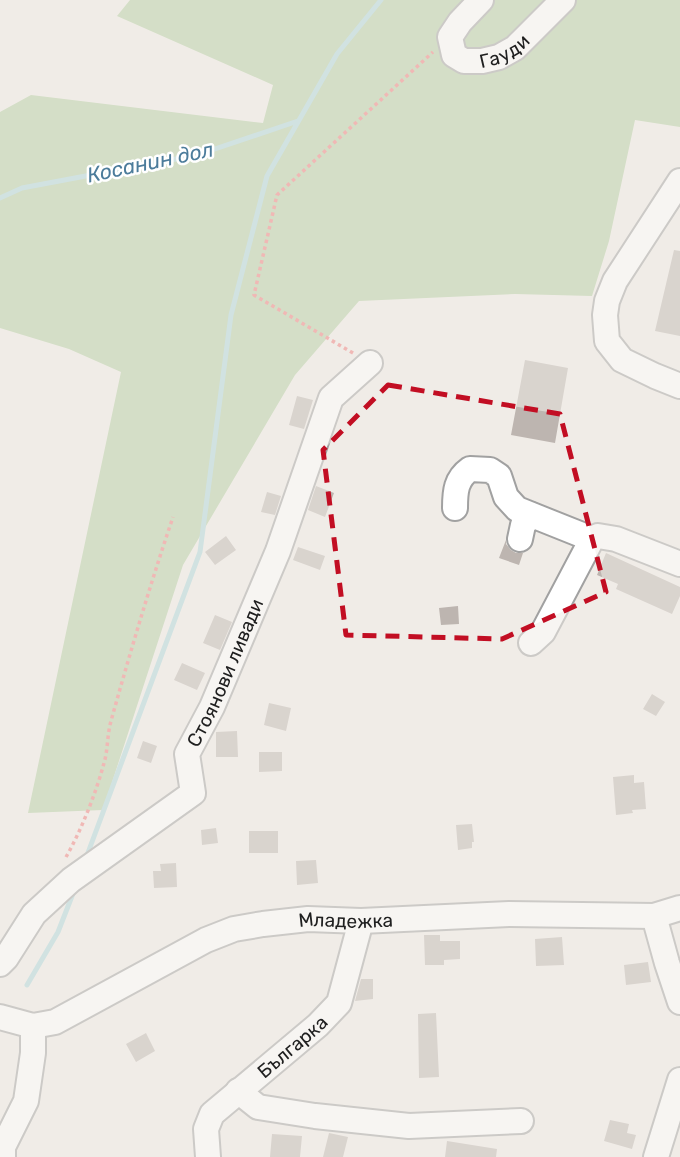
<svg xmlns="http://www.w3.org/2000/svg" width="680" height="1157" font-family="Rubik,sans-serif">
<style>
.forest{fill:#b1cc9f}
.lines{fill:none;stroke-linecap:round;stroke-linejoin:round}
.stream{stroke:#abd5da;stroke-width:5}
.building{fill:#bdb5b0}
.minor-casing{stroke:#a1a1a1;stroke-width:28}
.path{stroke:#f07879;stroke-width:3.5;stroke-dasharray:3.5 3.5;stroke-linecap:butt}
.minor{stroke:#fff;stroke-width:24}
.marked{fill:none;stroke:#c20e23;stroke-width:5;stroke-dasharray:14 9;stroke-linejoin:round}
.labels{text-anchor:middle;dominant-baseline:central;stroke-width:5;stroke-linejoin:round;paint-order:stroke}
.street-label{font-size:19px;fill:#202020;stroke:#fff}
.water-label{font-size:21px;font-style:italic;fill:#4c7c9b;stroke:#fff}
</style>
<rect width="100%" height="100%" fill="#f0ece7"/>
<path class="forest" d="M130,0H680V127L635,120L609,241L592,296L515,294L359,301L295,375L183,565L103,810L28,813L121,372L69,349L0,328V112L31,95L263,123L273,85L117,16Z"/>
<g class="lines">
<path class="stream" d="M0,198L22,188L197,155L298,121
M86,858L200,552L231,315L267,176L337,54L381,0
M27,985L58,932L74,891"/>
</g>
<path class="building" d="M674,250L680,251V336L655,331Z
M525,360L568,368L555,443L511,435Z
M297,396L313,400L304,429L289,425Z
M316,486L334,493L325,517L308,510Z
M267,492L281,496L275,515L261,512Z
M226,536L236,550L215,565L205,552Z
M506,540V544L511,550L516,553H523L519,565L499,558Z
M298,547L325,556L320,570L293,560Z
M606,553L680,587V596L672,614L616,589L618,584L597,575Z
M458,606L459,624L441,625L439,608Z
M215,615L232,622L220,650L203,643Z
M182,663L205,673L197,690L174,680Z
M652,694L665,702L656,716L643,709Z
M269,703L291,708L286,731L264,725Z
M237,731L238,757H216V732Z
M143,741L157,746L151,763L137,758Z
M259,752H282V771L259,772Z
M634,775V783L644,782L646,809L632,810L633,813L616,815L613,777Z
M472,824L474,842H472V848L458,850L456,825Z
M216,828L218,843L202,845L201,830Z
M249,831H278V853H249Z
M316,860L318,883L297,885L296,861Z
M176,863L177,887L154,888L153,871H161L160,864Z
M424,935H440V941H460V959L444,960V965H425Z
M562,937L564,965L536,966L535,939Z
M648,962L651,982L626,985L624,965Z
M361,979H373V999L355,1001Z
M436,1013L439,1077L419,1078L418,1014Z
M146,1033L155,1051L136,1062L126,1044Z
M610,1120L629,1124L627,1133L636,1135L632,1149L604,1141Z
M329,1133L348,1137L343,1157H323Z
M272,1134L302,1136L300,1157H270Z
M447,1141L497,1149L496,1157H445Z"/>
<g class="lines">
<g class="minor-casing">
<g id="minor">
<path id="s1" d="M481,0L460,22L450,37L454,55L464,61H482L499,57L515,48L563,0"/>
<path d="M680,181L615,281L607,301L605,315L607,341L622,360L655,376L680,386"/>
<path d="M455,508C455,491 456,479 470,469L490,470L499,476L506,497L517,509L592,539"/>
<path d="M520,539L523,525L531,515"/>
<path d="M531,643L543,632L592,539L598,536L616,539L680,564"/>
<path d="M654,916L667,963L680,1002"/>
<path id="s2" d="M0,964L6,958L34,914L71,880L193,793L187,754L212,707L278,551L331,398L370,363"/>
<path id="s3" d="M0,1017L33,1026L55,1022L206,940L234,929L263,924L308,919L361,921L509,914L654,916L680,908"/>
<path d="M238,1091L258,1107L315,1116L409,1126L521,1121"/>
<path d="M3,1157V1147L26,1101L33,1053V1026"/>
<path id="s4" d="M208,1157L206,1129L212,1114L318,1025L339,1003L361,921"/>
<path d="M656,1157L680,1080"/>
</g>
</g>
<path class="path" d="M353,353L254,295L277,195L433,52
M66,857C81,831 96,793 104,763C108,750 107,735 111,721C130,653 150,585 173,517"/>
<use href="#minor" class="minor"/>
</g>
<path d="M0 0H680V1157H0ZM388,385L560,414L606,592L502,639L346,635L323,450Z" fill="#f0ece7" fill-opacity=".55" fill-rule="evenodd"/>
<path class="marked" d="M388,385L560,414L606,592L502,639L346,635L323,450Z"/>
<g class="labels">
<g class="street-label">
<text stroke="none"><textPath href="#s1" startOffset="121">Гауди</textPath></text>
<text stroke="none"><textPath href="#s2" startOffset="390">Стоянови ливади</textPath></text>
<text stroke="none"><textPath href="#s3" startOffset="371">Младежка</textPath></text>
<text stroke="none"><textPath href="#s4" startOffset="149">Българка</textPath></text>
</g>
<g class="water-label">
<text transform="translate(150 162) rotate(-12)">Косанин дол</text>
</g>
</g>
</svg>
